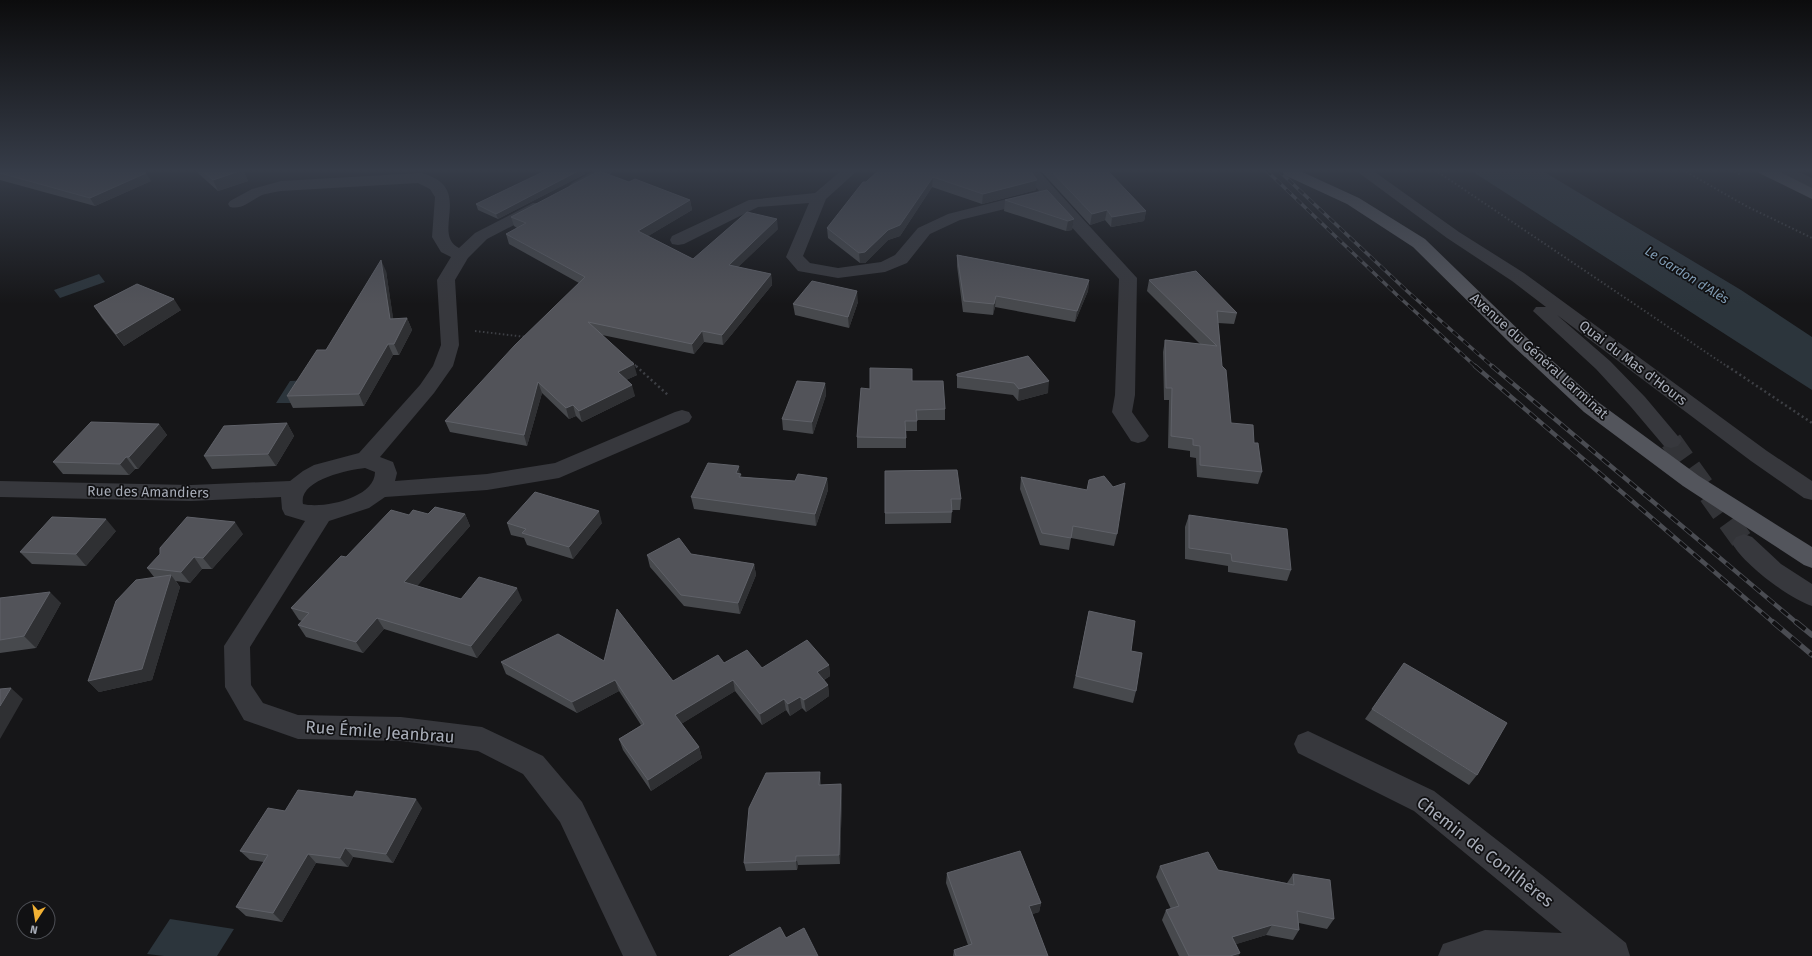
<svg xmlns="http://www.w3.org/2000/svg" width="1812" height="956" font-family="'Fira Sans',sans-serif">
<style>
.water{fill:#2c353c}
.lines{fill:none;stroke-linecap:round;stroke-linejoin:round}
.minor-tunnel{stroke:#333438;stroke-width:22;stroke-dasharray:22 11;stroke-linecap:butt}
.path-far1{stroke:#3d3f44;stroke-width:2;stroke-dasharray:1.5 2.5;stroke-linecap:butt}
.path{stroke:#3d3f44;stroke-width:2.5;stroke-dasharray:2 3;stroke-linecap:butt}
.minor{fill:#37383d;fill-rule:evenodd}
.major{fill:#53555c;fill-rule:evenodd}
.rail-far2-casing{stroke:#4a4c52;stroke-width:3.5}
.rail-far1-casing{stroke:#4a4c52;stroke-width:4.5}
.rail-casing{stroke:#4a4c52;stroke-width:5.5}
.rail-far2{stroke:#111113;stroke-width:2.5;stroke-dasharray:7;stroke-linecap:butt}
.rail-far1{stroke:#111113;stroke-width:3;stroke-dasharray:9;stroke-linecap:butt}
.rail{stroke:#111113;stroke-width:4;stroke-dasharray:12;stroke-linecap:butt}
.wall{fill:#47494d}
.shaded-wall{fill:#2f3033}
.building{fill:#525359;stroke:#5f6168}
.labels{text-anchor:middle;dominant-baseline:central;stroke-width:3.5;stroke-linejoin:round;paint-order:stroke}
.far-water-label{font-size:13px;font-style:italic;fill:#7f9bb3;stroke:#111113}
.street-label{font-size:14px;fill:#a8adb8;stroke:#111113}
.near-street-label{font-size:17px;fill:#a8adb8;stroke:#111113}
</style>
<rect width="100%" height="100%" fill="#161618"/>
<path class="water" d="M1470,170H1541L1741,290L1812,337V390Z
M99,274L105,282L60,298L54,290Z
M309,380L295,403H276L290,381Z
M170,919L234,929L217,956H164L147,954Z"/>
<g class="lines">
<path class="minor-tunnel" d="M1671,441L1744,543"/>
<path class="path-far1" d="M1435,170L1728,367
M1683,170L1746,206L1812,238
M1731,170L1741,175
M475,331L526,337
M632,362L637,367"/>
<path class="path" d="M636,366L668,395
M1727,366L1812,423"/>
<path class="minor" d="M595,170H614L612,173L582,189H572L569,186L572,183Z
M842,170H858L826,199L803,256L810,263L838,268L881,262L895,255L918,228L948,214L1039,191L1023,170H1038L1137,278L1135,395L1132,412L1149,436L1145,441L1138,443L1131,441L1112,412L1115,395L1119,279L1046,199L960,220L930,234L907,263L885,272L838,278L798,271L786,257L809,203L758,207L684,244L678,245L672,244L670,240L672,236L749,200L815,193Z
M1355,170H1372L1459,232L1524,273L1767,451L1812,481V500L1804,498L1751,461L1557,315L1610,361L1645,397L1682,441L1678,446L1671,448L1664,446L1631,407L1596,369L1533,311L1536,307H1546L1512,281L1447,238Z
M1776,170H1795L1812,178V189L1778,173Z
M421,173C476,187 430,233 459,248L475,233L533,203H545L547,206L545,209L487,239L468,258L455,280L459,345L453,366L434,393L380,457L393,462L397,473L395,481L487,474L555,463L675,412L682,410L689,412L692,417L689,422L559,478L487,490L385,497L369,508L329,521L250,647L251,685L263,703L298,715L401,717L482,727L543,756L582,802L657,956H623L560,822L523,774L478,751L401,741L298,739L244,720L225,687L224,646L305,521L285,515L282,509L281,497L191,501L0,497V481L191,485L290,481L303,471L314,465L359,453L420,385L433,366L441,345L437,280L451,257L441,252L432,237L435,197L430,189L418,183L281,191C275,192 268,193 262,195C251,200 243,210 230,207L228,204L230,201L252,189L281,181ZM365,468L375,472C375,498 323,509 303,504C298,480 348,470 365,468Z
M1744,534L1752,537L1781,564L1812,584V606C1789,598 1744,565 1732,543L1736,537Z
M1308,731L1434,791L1542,875L1626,943L1630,956H1438L1443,944L1485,930L1562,933L1414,811L1298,753L1294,744L1298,735Z"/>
<path class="major" d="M1278,170H1298L1359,198L1425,239L1525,336L1598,402L1699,476L1812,547V568L1804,565L1683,486L1584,412L1511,344L1413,247L1347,204L1280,173Z
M1757,170H1776L1812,188V199L1759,173Z"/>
<g class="rail-far2-casing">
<path id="rail-far2" d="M1266,170L1398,296L1476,367
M1278,170L1407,291L1493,367"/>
</g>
<g class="rail-far1-casing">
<path id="rail-far1" d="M1475,366L1774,623
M1492,366L1797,623"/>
</g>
<g class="rail-casing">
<path id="rail" d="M1773,622L1812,655
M1796,622L1812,635"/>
</g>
<use href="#rail-far2" class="rail-far2"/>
<use href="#rail-far1" class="rail-far1"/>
<use href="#rail" class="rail"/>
</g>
<path class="wall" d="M0,170L151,181L95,206L0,180Z
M197,170H243L248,181L218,191L199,174Z
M547,170H584L585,174L498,219L478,210L476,204Z
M879,170L1037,180L1036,190L982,204L932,187L900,236L888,240L865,263H860L828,238L827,228L866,182Z
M1040,170H1107L1146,211L1144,221L1111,227L1105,220L1090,225Z
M629,182L690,200L692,210L648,236L693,259L778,229L738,267L771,274L772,285L723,345L704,342L694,354L602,335L637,375L626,380L635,396L582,422L576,416L569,419L542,393L527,446L450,432L445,421L579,283L509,244L506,234L517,228L514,226L511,217Z
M1005,200L1074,219L1072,230L1066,231L1004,211Z
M957,255L1089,280L1088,291L1075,322L995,307L993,315L963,312L957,266Z
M386,271L393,319L407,318L412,330L399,355H393L364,406L293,408L287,396L326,350Z
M1149,280L1237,313L1234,324L1218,323L1222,366L1231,423L1254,443L1262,472L1258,484L1197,477L1196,458L1190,457V451L1168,448L1169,400H1164L1163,352L1165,340L1200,344L1147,291Z
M858,302L849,328L795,315L793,304Z
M94,306L181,310L124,346L102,318Z
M1028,356L1048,393L1018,401L1013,395L957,388V374Z
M912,381L945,409V420H917V431H906V448H857V437L870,389Z
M825,383L826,395L813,434L783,430L782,419Z
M287,423L294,436L276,466L212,469L204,456Z
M159,424L167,435L138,469H135L129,475L63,474L53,462Z
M885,471L961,499L960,510H952L951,523L885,524Z
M740,474L741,477L795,481L827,478L828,490L816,526L694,509L691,497Z
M1021,477L1117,534L1114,546L1071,538L1069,550L1040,545L1020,489Z
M428,514H465L470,526L417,586L461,599L522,600L477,658L384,629L363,653L306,637L298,625L302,621L299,620L291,608L346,557L409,515Z
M1189,515L1291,570L1287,581L1228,572V566L1185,559V527Z
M507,523H602L573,559L527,545L524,538L511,535Z
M116,531L86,566L32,564L20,552Z
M243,534L212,569H202L190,583L176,581L180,587L152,680L99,692L88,681L154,577L147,568Z
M691,554L754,564L756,575L740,614L684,606L650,567L647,555Z
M0,598L61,603L36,648L0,653Z
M1089,611L1131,651L1136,691L1133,703L1073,688Z
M604,661L673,681L724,663L762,668L829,665L830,676L824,680L828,685L829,696L806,712L802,708L790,716L786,710L762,725L735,691L681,724L699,747L702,758L651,791L623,750L619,739L641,725L619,691L577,713L506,674L501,662Z
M1372,709L1477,775L1469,785L1365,719Z
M821,782V785L841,784L842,794L840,864L798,865L797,870L746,871L744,863Z
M422,808L393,863L353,857L348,867L316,863L282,922L246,916L236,907L264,862L250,860L240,851L285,811Z
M1160,866L1218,870L1287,883L1293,874L1334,919L1327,929L1299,923V930L1293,940L1266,935L1236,944L1240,953L1238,956H1179L1162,920L1166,910L1171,909L1156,877Z
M947,873L1041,903L1039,912L1032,914L1048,956H953L954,950L968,945L946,883Z"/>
<path class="shaded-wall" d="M243,170L248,181L218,191L213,180Z
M580,170H584L585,174L498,219L496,214Z
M146,173L151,181L95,206L90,198Z
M933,177L932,187L900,236L888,240L865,263H860L859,253Z
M1037,180L1036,190L982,204L983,194Z
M690,200L692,210L640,241L638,231Z
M1107,210L1105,220L1090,225L1092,214Z
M1146,211L1144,221L1111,227L1112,217Z
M777,219L778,229L730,275L729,265Z
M1074,219L1072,230L1066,231L1068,221Z
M381,260L386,271L395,330L390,319Z
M771,274L772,285L723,345L722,335Z
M1089,280L1088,291L1075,322L1077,311Z
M857,291L858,302L849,328L848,317Z
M996,296L995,307L993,315L994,304Z
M174,299L181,310L124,346L116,334Z
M407,318L412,330L399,355L394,344Z
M702,331L704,342L694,354L692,344Z
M388,344L393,355L364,406L359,394Z
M634,364L637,375L620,383L618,372Z
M1049,381L1048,393L1018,401L1019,389Z
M538,382L542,393L527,446L524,435Z
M825,383L826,395L813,434L812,422Z
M632,385L635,396L582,422L579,411Z
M573,405L576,416L569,419L566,408Z
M287,423L294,436L276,466L268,454Z
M159,424L167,435L138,469L129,457Z
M126,457L135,469L129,475L120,464Z
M739,466L740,475L741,474L743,485L736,473Z
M827,478L828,490L816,526L815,514Z
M599,511L602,523L573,559L569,547Z
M465,514L470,526L410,594L404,582Z
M106,519L116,531L86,566L76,554Z
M235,522L243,534L212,569L203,558Z
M194,557L202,569L190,583L181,572Z
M754,564L756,575L740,614L738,603Z
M171,575L180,587L152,680L99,692L88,681Z
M517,588L522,600L477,658L471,646Z
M50,592L61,603L36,648L24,636Z
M377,618L384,629L363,653L356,642Z
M829,665L830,676L818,683L817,672Z
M615,680L619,691L577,713L572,702Z
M733,680L735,691L678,726L675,715Z
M828,685L829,696L806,712L804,700Z
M11,688L23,699L0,739V706Z
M800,697L802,708L790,716L788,704Z
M784,699L786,710L762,725L760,714Z
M699,747L702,758L651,791L648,780Z
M820,772L821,782L820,794L819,785Z
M841,784L842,794L840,864L839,855Z
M416,799L422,808L393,863L386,854Z
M345,848L353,857L348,867L340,858Z
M308,854L316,863L282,922L273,913Z
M796,856L798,865L797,870L796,861Z
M1041,903L1039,912L1027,916L1029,906Z
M1272,925L1266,935L1227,947L1232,937Z
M1240,953L1238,956H1230Z"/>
<path class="building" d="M0,170H141L146,173L90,198L0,173Z
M201,170H243L213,180Z
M547,170H580L496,214L476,204Z
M879,170H1030L1037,180L983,194L933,177L900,225L888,230L865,252L859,253L827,228L863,182H866Z
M1050,170H1107L1146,211L1112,217L1107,210L1092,214Z
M599,171L629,182L635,179L690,200L638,231L693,259L747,212L777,219L729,265L771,274L722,335L702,331L692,344L588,322L634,364L618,372L632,385L579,411L573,405L566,408L538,382L524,435L445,421L515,345L585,277L506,234L526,223L511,217Z
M1047,190L1074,219L1068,221L1005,200Z
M957,255L1089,280L1077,311L996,296L994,304L964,301Z
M381,260L390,319L407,318L394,344H388L359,394L287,396L317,350H326Z
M1196,271L1237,313L1217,311L1222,366L1226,370L1231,423L1253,425L1254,443H1258L1262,472L1200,465V446L1193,445V439L1171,436L1172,388H1166L1165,340L1217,346L1149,280Z
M812,281L857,291L848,317L793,304Z
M137,284L174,299L116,334L94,306Z
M1028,356L1049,381L1019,389L1014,383L957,376V374Z
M870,368L912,369V381H943L945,409L916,410L917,421H905L906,438L857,437L861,388L870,389Z
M797,381L825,383L812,422L782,419Z
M91,422L159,424L129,457H126L120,464L53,462Z
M287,423L268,454L204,456L224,426Z
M708,463L739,466L736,473L741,474L739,477L795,481L798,474L827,478L815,514L691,497Z
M957,470L961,499H951L952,512L885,513V471Z
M1104,476L1113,487L1125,483L1117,534L1073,526L1071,538L1042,533L1021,477L1087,490L1089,480Z
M535,492L599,511L569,547L522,533L526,529L507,523Z
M435,507L465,514L404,582L461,599L479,577L517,588L471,646L377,618L356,642L298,625L309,613L291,608L341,556L346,557L391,510L409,515L413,510L428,514Z
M1189,515L1287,529L1291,570L1232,561L1231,554L1189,548Z
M52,517L106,519L76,554L20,552Z
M187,517L235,522L203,558L194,557L181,572L147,568L160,554V548Z
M679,538L691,554L754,564L738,603L681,595L647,555Z
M171,575L142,669L88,681L116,601L136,580Z
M50,592L24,636L0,640V598Z
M617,609L673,681L718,655L724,663L747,650L762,668L807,640L829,665L817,672L828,685L804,700L800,697L788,704L784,699L760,714L733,680L675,715L699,747L648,780L619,739L644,724L615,680L572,702L501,662L558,634L604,661Z
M1089,611L1135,621L1131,651L1142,653L1136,691L1076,676Z
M1404,663L1507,723L1477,775L1372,709Z
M11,688L0,706V689Z
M820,772L819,785L841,784L839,855L796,856V861L744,863L749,808L766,773Z
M298,790L353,797L356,791L416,799L386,854L345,848L340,858L308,854L273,913L236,907L268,855L240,851L268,808L285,811Z
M1020,851L1041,903L1029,906L1048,956H956L954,950L972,944L947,873Z
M1208,852L1218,870L1294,885L1293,874L1330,880L1334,919L1297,911L1299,930L1272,925L1232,937L1240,953L1230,956H1189L1166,910L1179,906L1160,866Z
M780,927L786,938L804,928L818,956H729Z"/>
<linearGradient id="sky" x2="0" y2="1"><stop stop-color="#0c0c0d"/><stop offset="0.56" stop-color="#363c48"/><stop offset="1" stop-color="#363c48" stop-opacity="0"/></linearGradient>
<rect width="1812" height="304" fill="url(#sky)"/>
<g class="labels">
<g class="far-water-label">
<text transform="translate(1687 275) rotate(32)">Le Gardon d'Alès</text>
</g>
<g class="street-label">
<text transform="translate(1539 356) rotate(42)">Avenue du Général Larminat</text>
<text transform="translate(1633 363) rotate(37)">Quai du Mas d'Hours</text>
<text transform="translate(148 492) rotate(1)">Rue des Amandiers</text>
</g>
<g class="near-street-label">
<text transform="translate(380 732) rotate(4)">Rue Émile Jeanbrau</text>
<text transform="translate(1485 852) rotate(38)">Chemin de Conilhères</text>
</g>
</g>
<g transform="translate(36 920) rotate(192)"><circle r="19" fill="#111113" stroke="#4d4f55"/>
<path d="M0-3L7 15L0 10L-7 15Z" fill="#f2b134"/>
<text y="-6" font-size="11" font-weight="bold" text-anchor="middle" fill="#a8adb8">N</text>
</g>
</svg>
